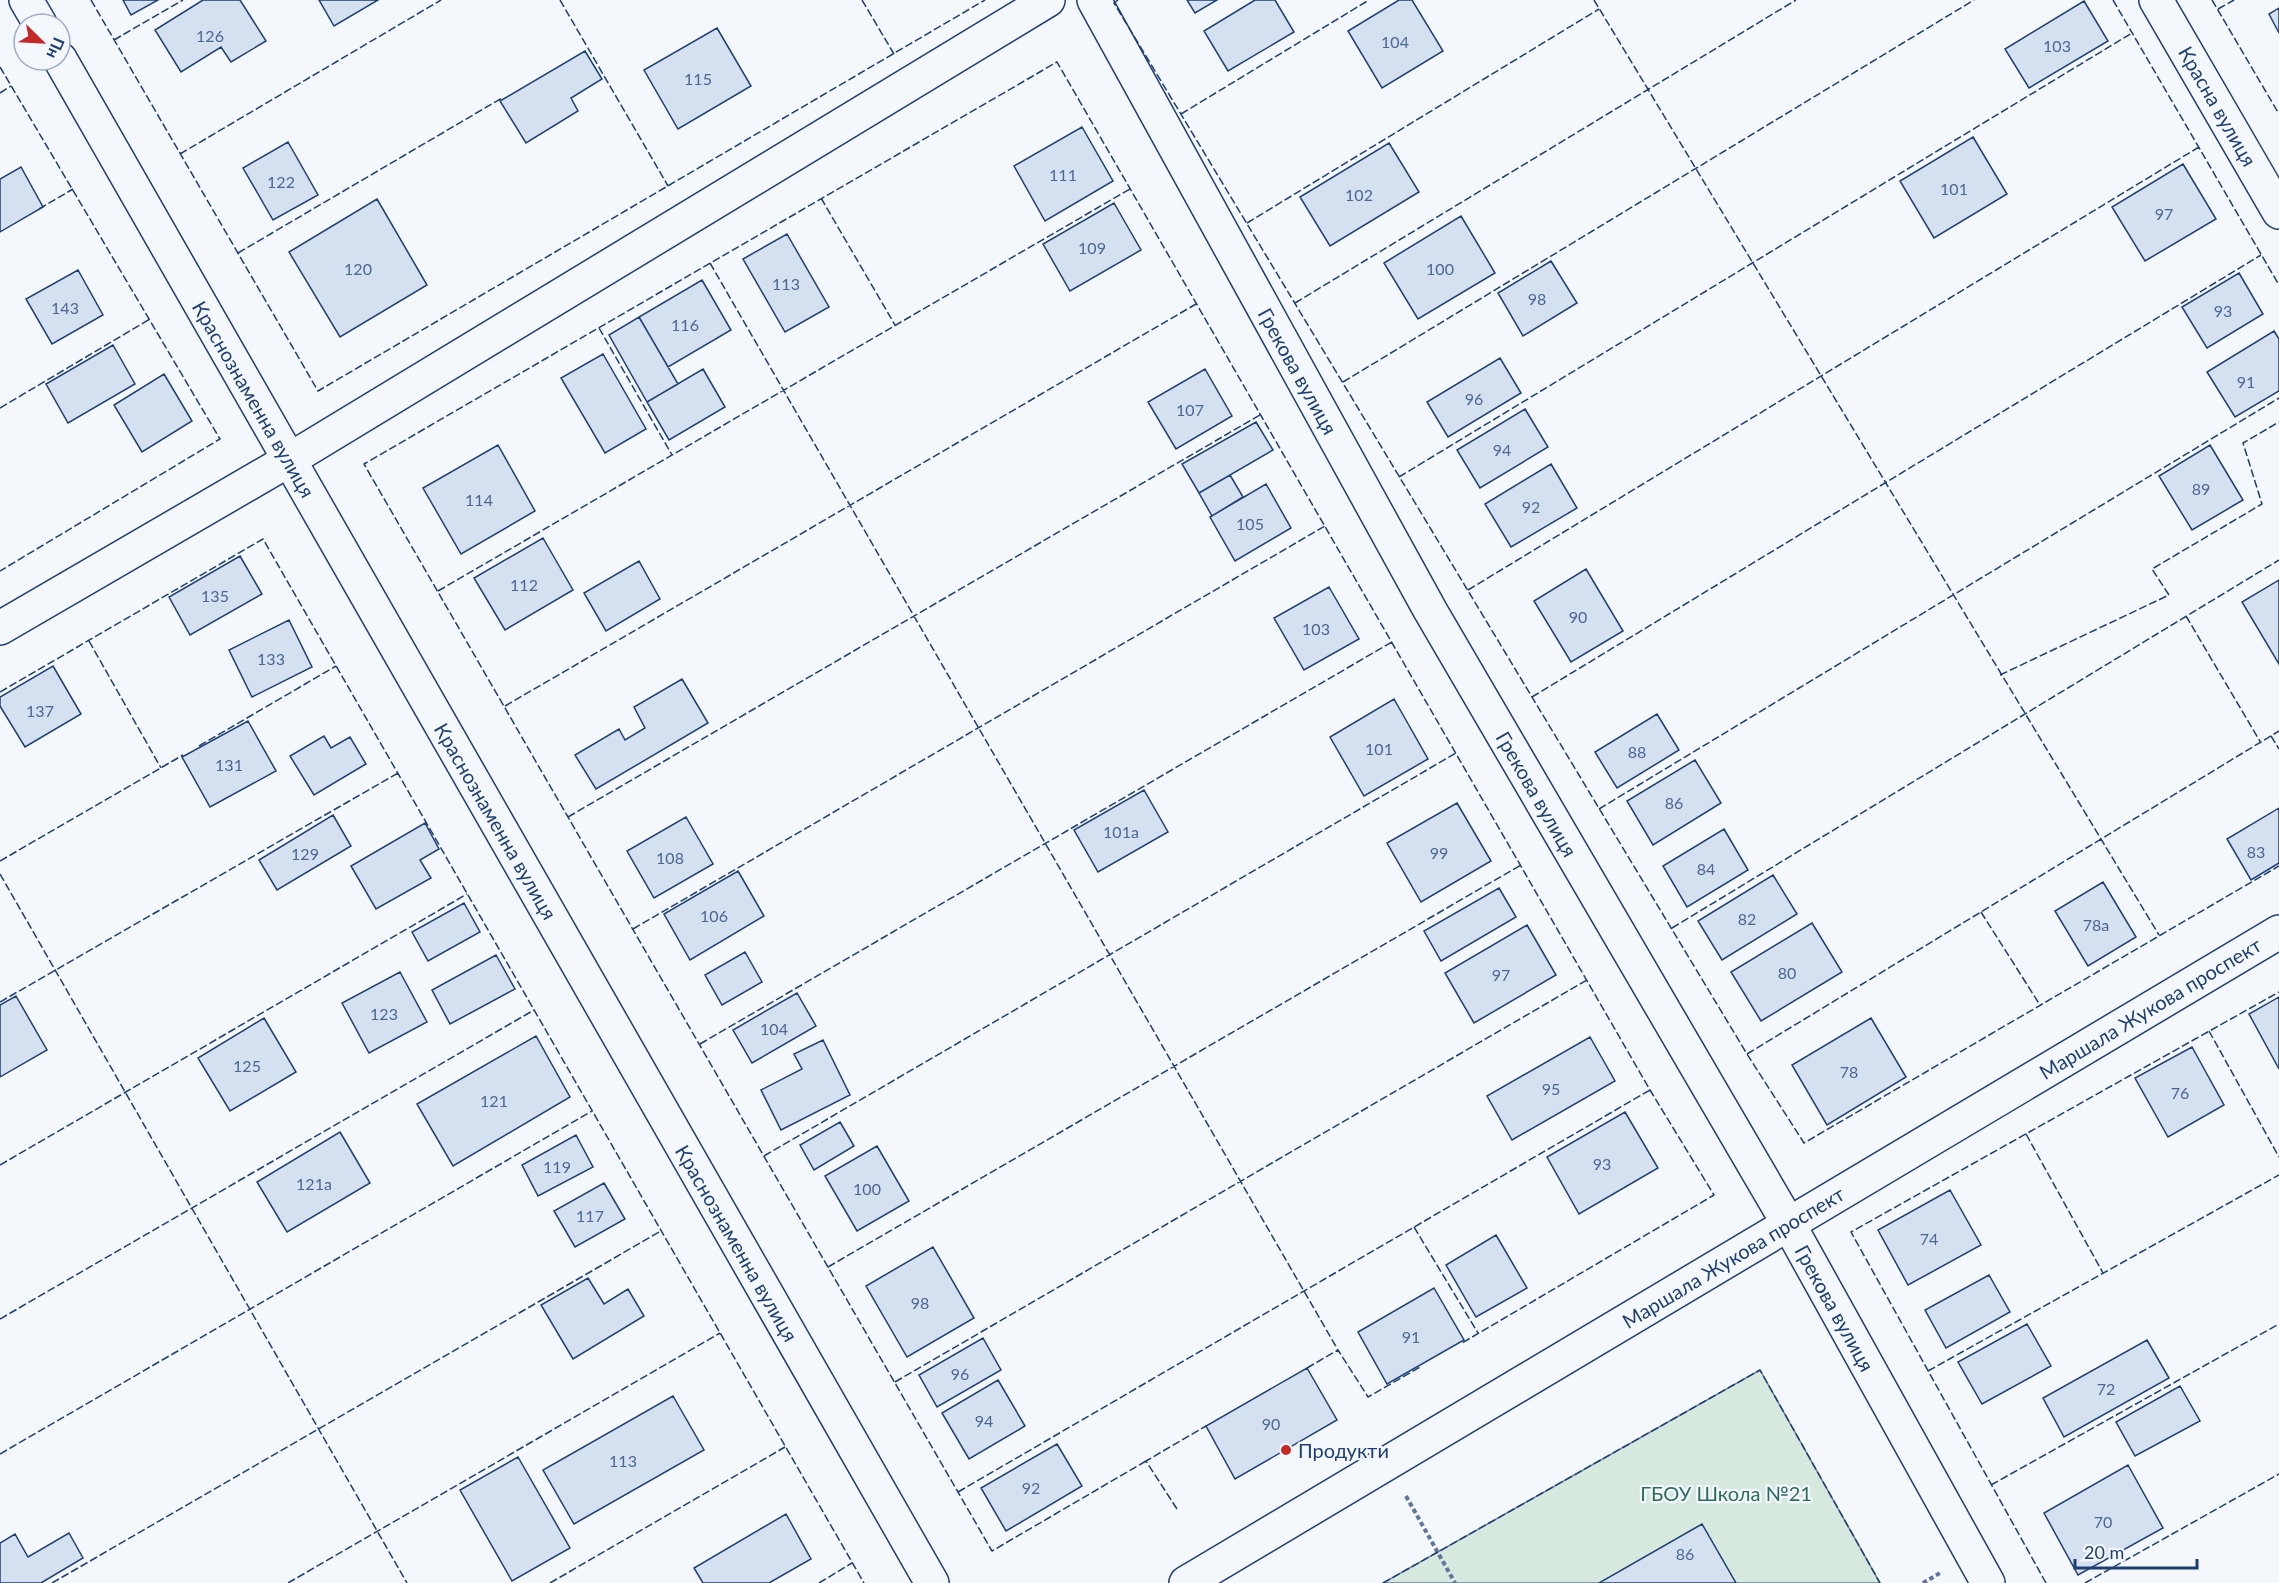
<svg xmlns="http://www.w3.org/2000/svg" width="2279" height="1583" font-family="Lato,sans-serif">
<style>
.green{fill:#d7e8df;stroke:#687fa3;stroke-width:1.5}
.building{fill:#d5e0f0;stroke:#1d3f73;stroke-width:1.5}
.lines{fill:none;stroke-linecap:round;stroke-linejoin:round}
.minor-casing{stroke:#1d3f73;stroke-width:36}
.path{stroke:#5e769c;stroke-width:4;stroke-dasharray:4.5 3;stroke-linecap:butt}
.minor{stroke:#f4f7fb;stroke-width:33}
.fence{stroke:#1d3f73;stroke-width:1.5;stroke-dasharray:8 3;stroke-linecap:butt}
.poi-dot{fill:#c62828;stroke:#f4f7fb;stroke-width:2}
.labels{text-anchor:middle;dominant-baseline:central;stroke-width:4.5;stroke-linejoin:round;paint-order:stroke}
.number-label{font-size:16px;fill:#4b6792}
.street-label{font-size:20px;fill:#1d3f73;stroke:#f4f7fb}
.poi-label{font-size:20px;fill:#1d3f73;stroke:#f4f7fb;text-anchor:start}
.park-label{font-size:20px;fill:#2c6c60;stroke:#f4f7fb}
</style>
<rect width="100%" height="100%" fill="#f4f7fb"/>
<path class="green" d="M1760,1370L1880,1583H1383Z"/>
<path class="building" d="M123,0H158L131,15Z
M203,0H240L266,41L231,62L221,47L181,72L155,30Z
M319,0H378L334,26Z
M1187,0H1217L1195,13Z
M1255,0H1275L1294,32L1228,71L1204,31Z
M1399,0H1412L1443,51L1382,88L1348,31Z
M2084,1L2108,41L2029,88L2005,49Z
M2279,8V33L2269,14Z
M717,28L751,86L678,129L644,70Z
M585,51L602,79L571,98L578,111L526,143L500,101Z
M1082,127L1113,181L1045,221L1014,166Z
M1973,137L2007,194L1934,238L1900,181Z
M288,142L318,195L273,220L243,168Z
M1389,143L1419,192L1330,246L1300,197Z
M2183,164L2216,219L2145,261L2112,207Z
M21,167L43,207L0,232V179Z
M377,199L427,285L340,337L289,252Z
M1114,203L1141,250L1070,291L1043,244Z
M1461,216L1495,273L1418,319L1384,263Z
M787,234L829,307L785,332L743,259Z
M1551,261L1577,303L1523,336L1498,293Z
M78,270L103,315L52,344L26,299Z
M2239,273L2263,314L2207,348L2182,307Z
M702,280L731,330L668,367L639,317Z
M639,317L678,384L647,402L609,335Z
M2274,331L2279,339V391L2235,417L2207,372Z
M113,345L135,384L68,423L46,384Z
M603,354L646,429L605,453L561,378Z
M1500,358L1521,393L1448,437L1427,402Z
M703,369L725,407L669,440L647,402Z
M1205,369L1232,416L1176,449L1148,402Z
M164,374L192,421L142,452L114,405Z
M1525,409L1548,447L1480,488L1457,450Z
M1256,422L1273,450L1199,493L1182,464Z
M498,445L535,511L461,554L423,488Z
M2210,445L2243,500L2192,530L2159,476Z
M1551,464L1577,508L1511,547L1485,504Z
M1230,475L1243,497L1212,516L1199,493Z
M1266,484L1291,528L1235,561L1210,517Z
M543,538L573,590L505,630L474,578Z
M240,556L262,594L190,635L169,597Z
M639,561L660,599L606,631L584,593Z
M1586,569L1623,631L1571,662L1534,601Z
M2279,580V664L2242,602Z
M1329,587L1359,639L1304,670L1274,618Z
M289,620L312,667L252,697L229,650Z
M53,666L81,714L25,747L0,706V697Z
M682,679L708,723L596,789L575,755L619,729L625,740L645,728L634,707Z
M1394,699L1428,759L1364,796L1330,737Z
M1657,714L1679,750L1617,788L1595,752Z
M248,721L276,771L210,807L182,757Z
M324,736L331,748L350,737L366,764L314,795L290,756Z
M1695,760L1721,803L1653,845L1627,801Z
M1144,790L1168,832L1098,872L1074,830Z
M1457,803L1491,861L1421,902L1387,843Z
M2279,808V863L2251,880L2227,839Z
M333,815L351,846L277,890L259,860Z
M686,817L713,864L654,898L627,851Z
M425,823L439,849L420,860L431,878L376,909L351,866Z
M1724,829L1748,870L1687,907L1663,866Z
M738,871L764,916L690,960L664,914Z
M1773,875L1797,914L1722,960L1698,921Z
M2103,882L2136,937L2088,966L2055,911Z
M1499,888L1516,917L1441,961L1424,931Z
M464,903L480,932L428,961L412,932Z
M1812,923L1842,972L1761,1021L1731,972Z
M1527,925L1556,975L1474,1023L1445,973Z
M745,952L762,982L722,1005L705,975Z
M496,955L515,989L450,1024L432,990Z
M400,972L427,1022L369,1053L342,1003Z
M797,993L816,1026L752,1063L733,1030Z
M16,996L47,1050L0,1077V1005Z
M2279,997V1069L2249,1014Z
M264,1018L296,1072L230,1111L198,1058Z
M1871,1018L1906,1077L1827,1125L1792,1065Z
M536,1036L570,1097L453,1166L417,1104Z
M1590,1037L1615,1081L1512,1140L1487,1096Z
M823,1040L850,1095L781,1130L761,1090L802,1069L794,1054Z
M2192,1047L2224,1105L2168,1137L2135,1078Z
M1625,1112L1658,1168L1579,1214L1547,1157Z
M840,1122L854,1146L814,1170L800,1145Z
M340,1132L370,1183L287,1232L257,1182Z
M576,1135L593,1167L538,1196L522,1165Z
M877,1146L909,1201L857,1231L825,1176Z
M604,1183L625,1219L575,1247L554,1211Z
M1950,1190L1981,1245L1908,1285L1878,1230Z
M1496,1235L1527,1288L1476,1317L1446,1265Z
M933,1247L974,1318L907,1357L866,1286Z
M1989,1275L2010,1312L1946,1348L1925,1310Z
M588,1278L604,1304L628,1289L644,1316L573,1359L541,1305Z
M1434,1288L1464,1340L1387,1384L1358,1332Z
M2027,1324L2051,1366L1982,1404L1958,1362Z
M983,1338L1001,1370L937,1407L919,1375Z
M2147,1340L2169,1378L2064,1437L2043,1398Z
M1307,1368L1337,1420L1235,1479L1206,1426Z
M998,1380L1025,1426L969,1459L942,1413Z
M2180,1386L2200,1421L2135,1456L2116,1422Z
M673,1396L704,1450L574,1524L543,1470Z
M1057,1444L1082,1486L1006,1531L981,1488Z
M518,1457L570,1548L512,1581L460,1490Z
M2128,1465L2163,1528L2078,1575L2044,1513Z
M786,1514L811,1559L769,1583H703L694,1568Z
M1702,1524L1736,1583H1599Z
M69,1533L83,1558L41,1583H0V1543L15,1534L28,1557Z"/>
<g class="lines">
<g class="minor-casing">
<path id="minor" d="M26,0L40,24
M1094,0L1430,610L1788,1223L1988,1583
M2156,0L2279,212
M60,59L932,1583
M0,628L289,460L1048,0
M1186,1583L2279,932"/>
</g>
<path class="path" d="M1406,1496L1455,1583
M1923,1583L1940,1573"/>
<use href="#minor" class="minor"/>
<path class="fence" d="M91,0L318,391L985,0
M560,0L668,186
M862,0L894,54
M1118,0L1114,3L1747,1054L1804,1143L2279,866
M1594,0L2159,935
M2113,0L2279,285
M2212,0L2279,114
M2218,9L2234,0
M114,40L183,0
M0,67L220,439L0,571
M0,93L11,86
M1181,114L1369,0
M180,154L441,0
M821,198L895,325
M39,209L73,189
M1247,223L1599,9
M238,253L502,98
M710,263L1338,1350
M1295,303L1796,0
M599,328L672,455
M1343,382L1974,0
M0,408L150,319
M1399,477L2132,33
M1468,590L2199,147
M438,591L1130,189
M2186,616L2261,743
M89,641L161,768
M2000,675L2169,595L2152,569L2262,504L2243,443L2279,422
M0,692L263,539L864,1583
M1532,697L2261,255
M505,706L1196,304
M2271,736L2279,749
M199,746L336,666
M1599,809L2279,398
M568,817L1260,415
M0,861L183,755
M0,874L407,1583
M1981,912L2040,1005
M1672,928L2279,560
M633,929L1325,526
M0,1002L398,773
M2209,1031L2279,1157
M700,1044L1392,642
M1747,1054L2279,731
M2026,1134L2103,1273
M764,1156L1456,753
M0,1165L467,894
M1414,1227L1478,1333
M828,1267L1521,865
M0,1319L534,1010
M1307,1368L1338,1350L1368,1397L1420,1367
M1928,1371L2279,1175
M895,1382L1587,980
M0,1454L592,1111
M1146,1461L992,1551L364,464L1057,62L1650,1090L1714,1195L1462,1343
M1991,1485L2279,1324
M958,1492L1650,1090
M1177,1509L1146,1461L1206,1426
M52,1583L661,1231
M288,1583L720,1333
M550,1583L785,1447
M819,1583L852,1563
M1383,1583L1760,1370L1880,1583
M2046,1583L1851,1232L2279,992
M2085,1583L2279,1474"/>
</g>
<circle class="poi-dot" cx="1286" cy="1450" r="6"/>
<g class="labels">
<g class="number-label">
<text x="210" y="35">126</text>
<text x="1395" y="41">104</text>
<text x="2057" y="45">103</text>
<text x="698" y="78">115</text>
<text x="1063" y="174">111</text>
<text x="281" y="181">122</text>
<text x="1954" y="188">101</text>
<text x="1359" y="194">102</text>
<text x="2164" y="213">97</text>
<text x="1092" y="247">109</text>
<text x="358" y="268">120</text>
<text x="1440" y="268">100</text>
<text x="786" y="283">113</text>
<text x="1537" y="298">98</text>
<text x="65" y="307">143</text>
<text x="2223" y="310">93</text>
<text x="685" y="324">116</text>
<text x="2246" y="381">91</text>
<text x="1474" y="398">96</text>
<text x="1190" y="409">107</text>
<text x="1502" y="449">94</text>
<text x="2201" y="488">89</text>
<text x="479" y="499">114</text>
<text x="1531" y="506">92</text>
<text x="1250" y="523">105</text>
<text x="524" y="584">112</text>
<text x="215" y="595">135</text>
<text x="1578" y="616">90</text>
<text x="1316" y="628">103</text>
<text x="271" y="658">133</text>
<text x="40" y="710">137</text>
<text x="1379" y="748">101</text>
<text x="1637" y="751">88</text>
<text x="229" y="764">131</text>
<text x="1674" y="802">86</text>
<text x="1121" y="831">101а</text>
<text x="2256" y="851">83</text>
<text x="1439" y="852">99</text>
<text x="305" y="853">129</text>
<text x="670" y="857">108</text>
<text x="1706" y="868">84</text>
<text x="714" y="915">106</text>
<text x="1747" y="918">82</text>
<text x="2096" y="924">78а</text>
<text x="1787" y="972">80</text>
<text x="1501" y="974">97</text>
<text x="384" y="1013">123</text>
<text x="774" y="1028">104</text>
<text x="247" y="1065">125</text>
<text x="1849" y="1071">78</text>
<text x="1551" y="1088">95</text>
<text x="2180" y="1092">76</text>
<text x="494" y="1100">121</text>
<text x="1602" y="1163">93</text>
<text x="557" y="1166">119</text>
<text x="314" y="1183">121а</text>
<text x="867" y="1188">100</text>
<text x="590" y="1215">117</text>
<text x="1929" y="1238">74</text>
<text x="920" y="1302">98</text>
<text x="1411" y="1336">91</text>
<text x="960" y="1373">96</text>
<text x="2106" y="1388">72</text>
<text x="984" y="1420">94</text>
<text x="1271" y="1423">90</text>
<text x="623" y="1460">113</text>
<text x="1031" y="1487">92</text>
<text x="2103" y="1521">70</text>
<text x="1685" y="1553">86</text>
</g>
<g class="street-label">
<text transform="translate(2218 106) rotate(60)">Красна вулиця</text>
<text transform="translate(1298 371) rotate(61)">Грекова вулиця</text>
<text transform="translate(254 399) rotate(60)">Краснознаменна вулиця</text>
<text transform="translate(1537 794) rotate(60)">Грекова вулиця</text>
<text transform="translate(496 821) rotate(60)">Краснознаменна вулиця</text>
<text transform="translate(2150 1008) rotate(-31)">Маршала Жукова проспект</text>
<text transform="translate(737 1243) rotate(60)">Краснознаменна вулиця</text>
<text transform="translate(1733 1257) rotate(-31)">Маршала Жукова проспект</text>
<text transform="translate(1835 1308) rotate(61)">Грекова вулиця</text>
</g>
<g class="poi-label">
<text x="1298" y="1450">Продукти</text>
</g>
<g class="park-label">
<text x="1726" y="1493">ГБОУ Школа №21</text>
</g>
</g>
<g transform="translate(42 42) rotate(114)"><circle r="28" fill="#f4f7fb" stroke="#9eadc5" stroke-width="1.5"/>
<path d="M0-4.5L10 22L0 15L-10 22Z" fill="#c62828"/>
<text y="-9" font-size="16" font-weight="bold" text-anchor="middle" fill="#1d3f73">Пн</text>
</g>
<path d="M2075 1559v9h122v-9" fill="none" stroke="#1d3f73" stroke-width="3"/>
<text x="2084" y="1559" font-size="18" fill="#1d3f73" stroke="#f4f7fb" stroke-width="4.5" paint-order="stroke">20 m</text>
</svg>
